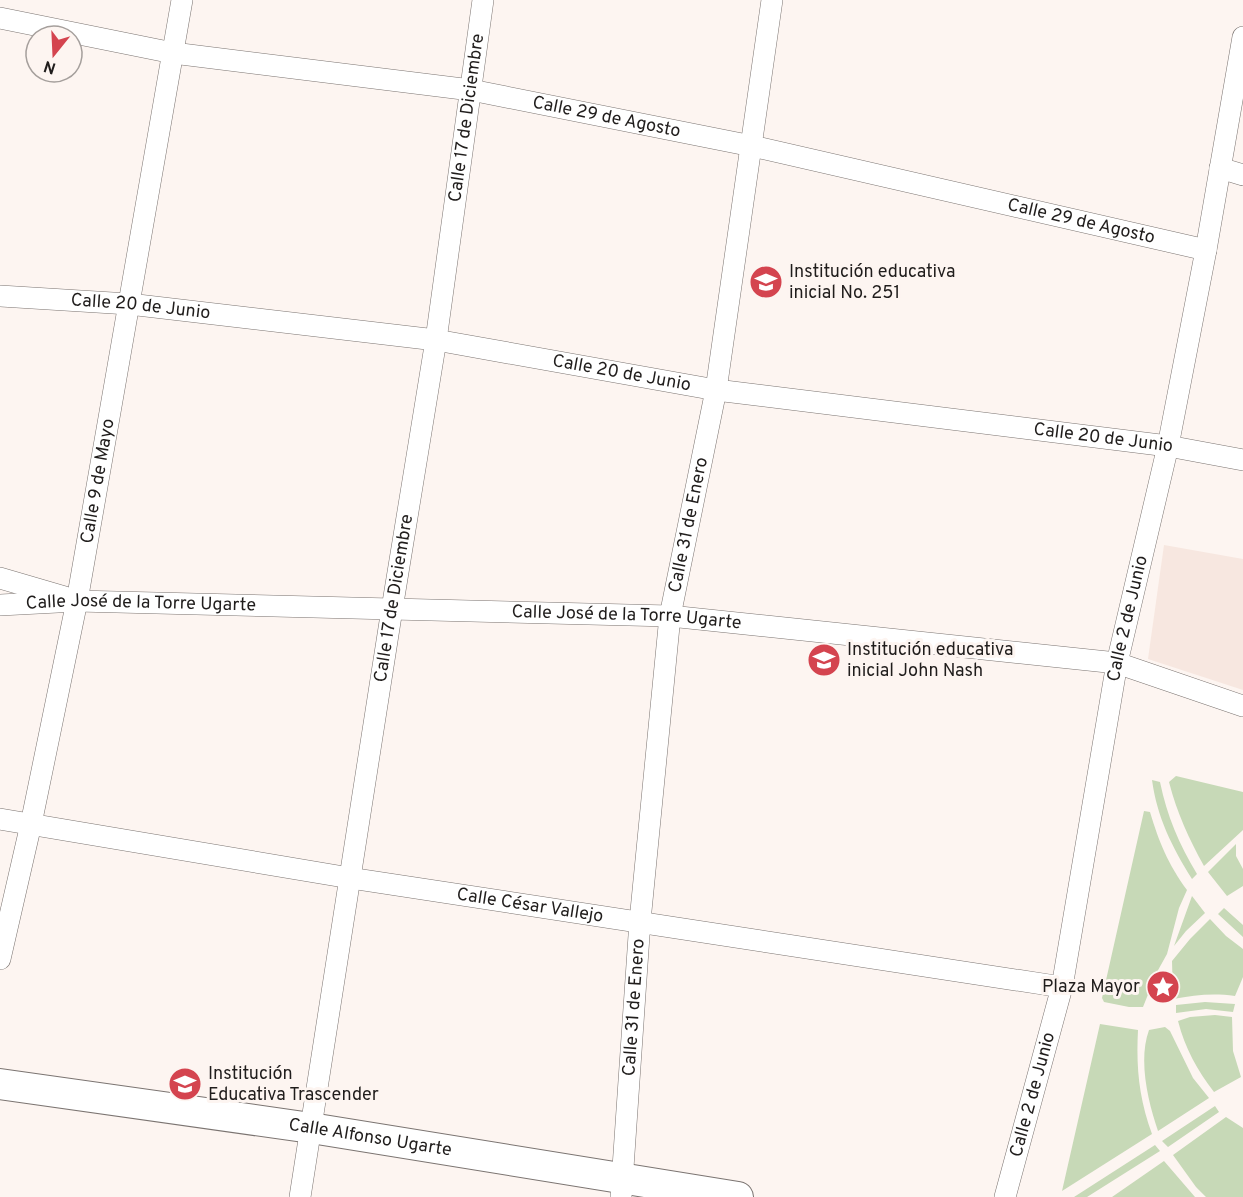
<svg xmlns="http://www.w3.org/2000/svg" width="1243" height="1197" font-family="Overpass,sans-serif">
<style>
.built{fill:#f7e7e0}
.green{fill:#c7d9b7}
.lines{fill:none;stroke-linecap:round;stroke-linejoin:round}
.street-casing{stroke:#7b7471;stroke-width:22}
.secondary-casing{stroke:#7b7471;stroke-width:32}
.street{stroke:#fff;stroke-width:21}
.secondary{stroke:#fff;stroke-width:30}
.labels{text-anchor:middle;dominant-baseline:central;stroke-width:6;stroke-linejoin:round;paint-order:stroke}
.street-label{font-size:18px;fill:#201d1c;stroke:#fdf5f1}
.poi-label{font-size:18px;fill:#201d1c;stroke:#fdf5f1;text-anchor:start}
</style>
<rect width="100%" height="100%" fill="#fdf5f1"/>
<path class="built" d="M1164,545L1243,559V690L1148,659Z"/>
<path class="green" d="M1176,776L1243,792V830L1204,866C1189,839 1177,813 1169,782Z
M1152,780L1160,782C1167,816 1179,844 1197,874L1192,879C1172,847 1157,817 1152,780Z
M1144,811L1150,812C1159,842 1168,864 1187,890L1179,908L1167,954L1157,972L1143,1007H1129L1104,1002L1102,998Z
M1236,844V856L1243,869V886L1227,896L1208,872Z
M1192,896L1205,913L1186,931L1174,946Z
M1224,908L1243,925V937L1218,914Z
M1210,919L1226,936L1243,949V977L1235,996C1213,993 1195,995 1173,999L1172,961L1190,939Z
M1205,1002L1235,1004L1233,1012L1206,1009L1176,1013V1005Z
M1215,1015L1232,1017L1233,1051L1241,1077L1214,1092C1197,1070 1185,1048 1178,1021L1190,1017Z
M1100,1024L1138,1030C1136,1068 1139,1098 1152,1134L1062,1191Z
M1165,1027L1170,1031L1193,1078L1209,1098L1158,1131C1148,1102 1138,1060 1149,1030Z
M1215,1106L1219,1112L1168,1147L1162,1141Z
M1226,1117L1243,1128V1197H1206L1196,1187L1173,1155Z
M1155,1145L1160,1151L1087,1197H1074Z
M1164,1161L1195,1197H1112Z"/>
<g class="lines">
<g class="street-casing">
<g id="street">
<path id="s1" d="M0,18L173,53L471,90L752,146L1206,250"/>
<path d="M1220,168L1243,175"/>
<path id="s2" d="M0,296L129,304L436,340L716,390L1168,446L1243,460"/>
<path d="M0,578L65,597"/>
<path id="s3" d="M0,605L77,601L670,616L1117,663L1243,706"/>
<path id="s4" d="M0,819L350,878L1062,987"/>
<path id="s5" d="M0,959L31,824L77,601L182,0"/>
<path id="s6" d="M300,1197L392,609L436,340L483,0"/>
<path id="s7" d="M621,1197L640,921L670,616L716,390L772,0"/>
<path id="s8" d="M1005,1197L1062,987L1117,663L1168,446L1206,250L1243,37"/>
</g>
</g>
<g class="secondary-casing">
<g id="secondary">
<path id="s9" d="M0,1084L311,1128L738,1197"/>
</g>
</g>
<use href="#street" class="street"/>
<use href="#secondary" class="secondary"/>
</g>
<defs>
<g id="school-disc" transform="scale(1.725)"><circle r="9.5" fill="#d4444f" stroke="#fdf5f1"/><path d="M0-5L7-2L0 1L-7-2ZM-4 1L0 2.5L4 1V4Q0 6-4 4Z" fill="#fff"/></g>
<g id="sight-disc" transform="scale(1.725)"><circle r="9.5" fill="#d4444f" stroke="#fdf5f1"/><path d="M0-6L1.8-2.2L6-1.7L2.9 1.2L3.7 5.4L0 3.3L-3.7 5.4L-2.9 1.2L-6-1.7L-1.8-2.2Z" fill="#fff"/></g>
</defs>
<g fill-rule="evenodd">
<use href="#school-disc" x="766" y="282"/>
<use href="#school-disc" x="824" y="660"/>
<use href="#sight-disc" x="1163" y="987"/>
<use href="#school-disc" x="185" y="1084"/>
</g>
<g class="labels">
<g class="street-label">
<text stroke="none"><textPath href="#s1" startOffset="615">Calle 29 de Agosto</textPath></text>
<text stroke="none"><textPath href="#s6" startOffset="1092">Calle 17 de Diciembre</textPath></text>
<text stroke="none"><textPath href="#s1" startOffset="1101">Calle 29 de Agosto</textPath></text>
<text stroke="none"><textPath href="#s2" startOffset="141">Calle 20 de Junio</textPath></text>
<text stroke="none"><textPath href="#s2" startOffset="627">Calle 20 de Junio</textPath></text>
<text stroke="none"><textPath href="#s2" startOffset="1113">Calle 20 de Junio</textPath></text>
<text stroke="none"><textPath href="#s5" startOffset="488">Calle 9 de Mayo</textPath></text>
<text stroke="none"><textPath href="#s7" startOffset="676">Calle 31 de Enero</textPath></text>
<text stroke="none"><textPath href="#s6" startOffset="606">Calle 17 de Diciembre</textPath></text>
<text stroke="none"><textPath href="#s3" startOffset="141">Calle José de la Torre Ugarte</textPath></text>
<text stroke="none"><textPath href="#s3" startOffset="627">Calle José de la Torre Ugarte</textPath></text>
<text stroke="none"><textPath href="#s8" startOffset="592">Calle 2 de Junio</textPath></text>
<text stroke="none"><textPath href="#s4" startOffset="537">Calle César Vallejo</textPath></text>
<text stroke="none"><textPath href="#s7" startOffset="190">Calle 31 de Enero</textPath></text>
<text stroke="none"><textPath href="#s8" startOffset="106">Calle 2 de Junio</textPath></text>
<text stroke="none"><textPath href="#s9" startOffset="374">Calle Alfonso Ugarte</textPath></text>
</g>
<g class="poi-label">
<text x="789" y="272">Institución educativa<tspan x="789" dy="21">inicial No. 251</tspan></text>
<text x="847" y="650">Institución educativa<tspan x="847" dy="21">inicial John Nash</tspan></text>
<text x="1140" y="987" text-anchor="end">Plaza Mayor</text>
<text x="208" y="1074">Institución<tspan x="208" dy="21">Educativa Trascender</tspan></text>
</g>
</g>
<g transform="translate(54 54) rotate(198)"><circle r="28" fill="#fdf5f1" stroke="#a59f9c" stroke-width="1.5"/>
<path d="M0-4.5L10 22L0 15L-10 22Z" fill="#d4444f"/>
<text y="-9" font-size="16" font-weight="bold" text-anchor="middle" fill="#201d1c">N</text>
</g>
</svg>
